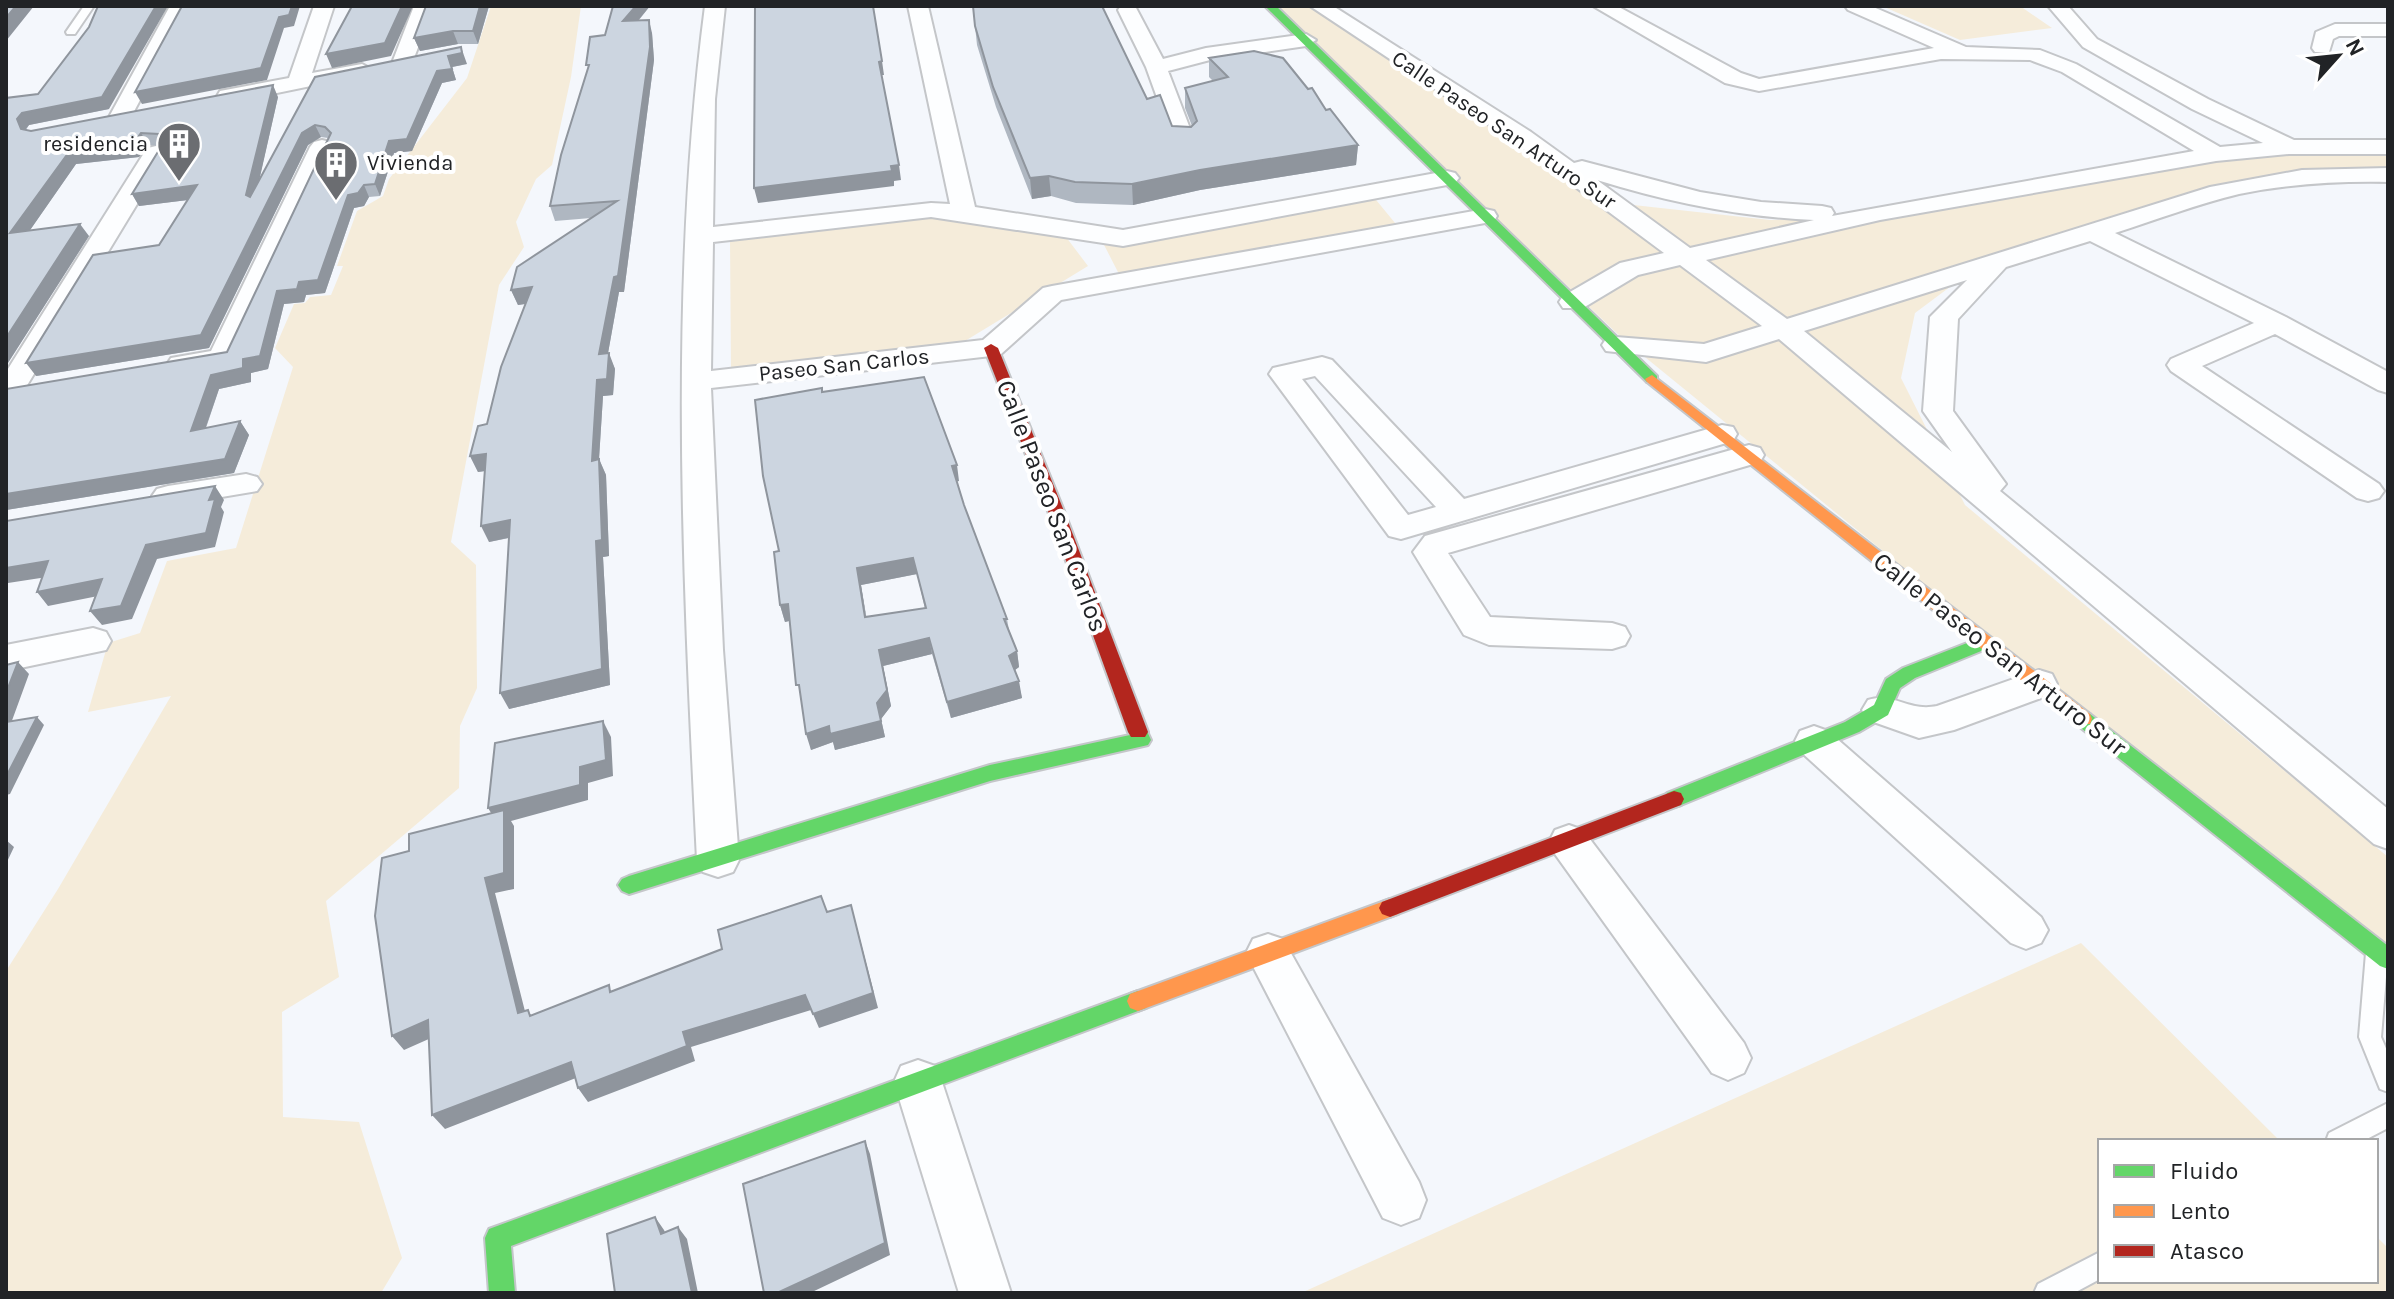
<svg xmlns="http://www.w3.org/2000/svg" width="2394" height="1299" font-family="Karla,sans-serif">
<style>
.green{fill:#f5ecda}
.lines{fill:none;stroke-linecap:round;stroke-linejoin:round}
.lane-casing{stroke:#c4c6c9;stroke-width:4}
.street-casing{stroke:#c4c6c9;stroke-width:4}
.fast-casing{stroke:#c4c6c9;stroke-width:4}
.slow-casing{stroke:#c4c6c9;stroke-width:4}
.jam-casing{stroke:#c4c6c9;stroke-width:4}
.lane{fill:#fdfeff;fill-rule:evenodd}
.street{fill:#fdfeff;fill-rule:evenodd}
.fast{fill:#63d668;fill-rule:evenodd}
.slow{fill:#ff974d;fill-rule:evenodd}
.jam{fill:#b3261e;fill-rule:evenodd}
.wall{fill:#afb7c1;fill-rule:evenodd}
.shaded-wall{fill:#8f959d}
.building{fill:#ccd5e0;stroke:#8f959d;stroke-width:2;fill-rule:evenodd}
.labels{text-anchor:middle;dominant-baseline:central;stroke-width:8;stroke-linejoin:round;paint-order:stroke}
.far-street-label{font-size:22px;fill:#212326;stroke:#fff}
.far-poi-label{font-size:22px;fill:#212326;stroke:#fff;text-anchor:end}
.street-label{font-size:26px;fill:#212326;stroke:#fff}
</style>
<rect width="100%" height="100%" fill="#f4f7fc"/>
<path class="green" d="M491,6H581L571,77L552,165L536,179L516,222L524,247L499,285L451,542L476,565L477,688L460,726L459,788L326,901L339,977L282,1012L283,1117L359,1122L402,1258L381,1293H6V971L58,889L171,696L88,712L108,643L140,633L167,561L236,548L293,367L275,348L294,304L305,303L310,297L331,295L343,266H337L357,211L383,196L389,179L467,78Z
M1274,6H1308L1606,202L1770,220L1890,216L2268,152H2388V172L2246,182L1982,263L1915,313L1901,378L1965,505L2388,857V951L2029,670L1624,340Z
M1882,6H2020L2052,28L1960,40Z
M1372,195L1400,229L1119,274L1101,239Z
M920,213L1066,237L1088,266L965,341L731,369L730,239Z
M2081,943L2280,1141H2100V1281H2376V1236L2388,1248V1293H1301Z"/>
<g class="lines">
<g class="lane-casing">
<path id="lane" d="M84,6H94L75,34H67L66,32Z
M2377,943L2385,946L2388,953L2381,1037L2388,1053V1092L2380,1089L2359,1037L2366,953L2369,946Z
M2388,1103V1128L2363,1141H2326L2329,1133Z
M2100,1252V1279L2074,1293H2034L2038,1284Z"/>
</g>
<g class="street-casing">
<path id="street" d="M170,6H190L131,117L128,122H112L109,117Z
M314,6H334L312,73L362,64L373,70L369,74L228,103L220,101L217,96L220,91L289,78Z
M414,6H434L412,63L409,67H395L392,63Z
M705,6H725L715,99L713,227L931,203L950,204L908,6H928L975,207L1123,230L1447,171L1455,173L1459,178L1455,183L1447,185L1123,246L931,217L713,242L711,371L983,340L1043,288L1052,286L1485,209L1494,211L1497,216L1494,221L1485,223L1061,300L1001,354L991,356L711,388L723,650L739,860L733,872L718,877L703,872L697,860C683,576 668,289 705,6Z
M1121,6H1135L1163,59L1206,48L1306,34L1316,40L1306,46L1210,60L1168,71L1194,139L1191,144H1175L1172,139L1146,67L1118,10Z
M1310,6H1333L1531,132L1574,163L1582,161L1700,192L1761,202L1822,206L1831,208L1834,213L1832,216L2194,151L2062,72L2030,60L1941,59L1759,91L1725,83L1593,6H1617L1741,73L1759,79L1934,48L1848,10L1845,6H1871L1966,47L2040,50L2076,64L2220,147L2263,143L2192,109L2083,47L2048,6H2068L2097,39L2208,99L2294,140H2388V154H2289L2216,161L1880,220L1706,260L1787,319L2210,187L2302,170L2388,168V182C2338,181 2288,184 2239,194C2197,204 2156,220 2115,233L2286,317L2388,372V393L2378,390L2275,334L2202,366L2379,484L2384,491L2379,498L2368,501L2357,498L2171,371L2167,365L2171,359L2254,323L2090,241L2006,267L1958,319L1953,411L2006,484L2000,491L2388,809V849L2374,844L1779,339L1706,362L1606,351L1602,345L1606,339L1616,337L1704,344L1762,326L1680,265L1638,275L1583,308H1563L1559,302L1563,296L1620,263L1664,253L1515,142ZM1597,180C1668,202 1740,217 1814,220L1690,248ZM1967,280L1930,317L1923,411L1952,452L1804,331Z
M2335,24H2388V36H2339L2333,39L2329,52H2315L2312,48L2316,32Z
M322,140L330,142L334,147L236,358L232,364C213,369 190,375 171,370L167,364L171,358L211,351L310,147L314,142Z
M156,146L164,148L168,153L23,392L18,398L6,400V372L144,153L148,148Z
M1322,357L1332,360L1464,499L1722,425L1733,427L1737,434L1733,441L1401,539L1389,536L1269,374L1273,368ZM1315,376L1436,507L1408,515L1302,379Z
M1749,445L1760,448L1764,455L1760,462L1448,553L1490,617L1612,623L1625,627L1630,636L1625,645L1612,649L1489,645L1464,635L1413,552L1425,536Z
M246,474L257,477L262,484L257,491L168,506L157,503L152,496L157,489L168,486Z
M93,628L106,632L111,641L106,650L6,671V645Z
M2039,670L2052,674L2057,684L2052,694L1954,730L1919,738L1868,720L1862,710L1868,700C1894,692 1908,712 1937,706Z
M1814,726L1828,731L2041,917L2048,930L2041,943L2026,949L2011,943L1800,751L1795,741L1800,731Z
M1569,825L1583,830L1744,1043L1751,1058L1744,1073L1728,1080L1712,1073L1555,854L1549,842L1555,830Z
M1268,934L1283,939L1419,1182L1426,1200L1419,1218L1401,1225L1383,1218L1246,953L1253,939Z
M918,1060L935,1066L942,1082L1011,1293H959L894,1082L901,1066Z"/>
</g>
<g class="fast-casing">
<path id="fast" d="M1265,6H1276L1657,376V382H1647Z
M1985,636L1994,642L1991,647L1915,678L1900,688L1888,715L1859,732L1681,805L1674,807L1667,805L1664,799L1667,793L1845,722L1874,705L1886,679L1903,668Z
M2083,712L2090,714L2388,946V969L2380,966L2076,724L2074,719L2076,714Z
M1138,725L1145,727L1151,740L1148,745L990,781L629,894L622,891L618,885L622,879L629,876L990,765L1130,735L1131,727Z
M1138,991L1146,994L1149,1001L1146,1008L511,1246L515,1293H489L485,1238L489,1229Z"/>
</g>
<g class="slow-casing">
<path id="slow" d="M1652,375L2090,714L2092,719L2090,724H2076L1647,382L1645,379Z
M1390,899L1398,902L1401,908L1398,914L1138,1011L1130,1008L1127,1001L1130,994Z"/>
</g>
<g class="jam-casing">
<path id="jam" d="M991,344L998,348L1064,511L1148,732L1145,737H1131L1128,732L1048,511L984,348Z
M1674,791L1681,793L1684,799L1681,805L1390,917L1382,914L1379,908L1382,902Z"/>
</g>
<use href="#lane" class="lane"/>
<use href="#street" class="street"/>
<use href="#fast" class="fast"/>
<use href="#slow" class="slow"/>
<use href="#jam" class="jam"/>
</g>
<path class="wall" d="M489,6L478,44H458L420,51L414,38Z
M613,6H650L639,20L652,33L654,60L624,292H619L608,353L615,369L613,395L603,396L599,459L606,475L609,556L603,557L610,685L509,709V538L489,542L484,471L478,472L470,456L487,424L525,304L518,305L511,290L591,218L555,221L550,206L605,35Z
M975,26L1147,99L1172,126H1192L1185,108V88L1213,81L1209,77V58L1326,110L1358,145L1356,165L1200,190L1133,205L1076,203L1051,196L1032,199L996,107L977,45Z
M467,64L452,67L456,80L442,83L412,151L394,153L380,196L369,197L364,206L354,208L325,293L306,295L304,302L284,304L268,369L251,373V382L219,389L206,428L240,421L249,435L234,473L6,510V389L227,352L328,138L321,137L308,145L209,348L36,376L159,245L188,200L139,206L132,194L161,146L148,145L139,157L76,164L30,230L89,236L6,366V98L109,109L29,125L26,130L31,131L278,97L259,180L315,77Z
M822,392L959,481H957L964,505L1007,619L1009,630L1017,651L1019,667L1015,670L1022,698L951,718L932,654L883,666L891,706L881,719L885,737L835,750L833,742L811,750L789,621L785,622L780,605L779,551ZM917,574L925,609L866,617L861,585Z"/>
<path class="shaded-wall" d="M16,6H34L6,41V18Z
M156,6H168L109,109L29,125L24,131L21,129L17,119L22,113Z
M292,6H300L294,26L284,28L267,80L142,104L135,92L279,17Z
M402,6H413L391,56L332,68L326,54Z
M480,6H489L478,44L473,31Z
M636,6H650L627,34L623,21Z
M649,20L652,33L654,60L624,292H619L605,370L599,354Z
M453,31L458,44L420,51L414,38Z
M461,47L467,64L452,67L456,80L442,83L412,151L394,153L380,196L375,184L389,141L448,56Z
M882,61L884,75H881L879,62Z
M273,85L278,97L253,208L246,195Z
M315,125L321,137L308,145L209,348L36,376L26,363L201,335L302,133Z
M141,133L148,145L139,157L76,164L19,246L10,233L69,152Z
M1358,145L1356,165L1200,190L1133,205L1132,184L1200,170Z
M899,165L901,180L894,181V186L758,203L754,188Z
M1049,176L1051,196L1032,199L1030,178Z
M197,185L204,198L139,206L132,194Z
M364,185L369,197L364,206L354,208L325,293L306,295L304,302L284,304L268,369L251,373V382L219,389L200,444L191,431L211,375L243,359L277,291L299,282L348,195Z
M80,224L89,236L6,366V338Z
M532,287L538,302L518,305L511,290Z
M609,353L615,369L613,395L603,396L599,459L606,475L609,556L603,557L610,685L509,709L500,693L596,541L592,461L597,380Z
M240,421L249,435L234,473L6,510V494Z
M486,454L493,470L478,472L470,456Z
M957,465L959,481L955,482L952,466Z
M215,486L224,500L221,507L224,512L215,547L157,559L132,619L102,625L90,611L146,545L209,500Z
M510,520L517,536L489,542L481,526Z
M913,558L917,574L861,585L869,633L857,568Z
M48,561L60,575L8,583L6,581V564Z
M102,579L113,593L48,606L37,592Z
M788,604L793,620L785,622L780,605Z
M929,638L932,654L883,666L891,706L881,719L885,737L835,750L833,742L811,750L806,734L877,703L879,650Z
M1017,651L1019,667L1012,672L1009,656Z
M18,662L29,674L10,726L6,727V693Z
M1019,681L1022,698L951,718L947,702Z
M37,717L44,725L10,794L6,795V777Z
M603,721L611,737L613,776L588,783V800L511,821L514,826V889L495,893L529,1027L518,1013L485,878L498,824L488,808L580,767Z
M6,840L14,847L6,864Z
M851,905L878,1008L819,1028L813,1014Z
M805,995L811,1010L691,1047L695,1061L588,1102L578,1088L683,1032Z
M428,1020L440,1034L404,1050L392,1036Z
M571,1062L581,1076L445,1129L432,1115Z
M865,1141L870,1154L890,1255L810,1293H777Z
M655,1217L664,1230L671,1246L661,1234Z
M678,1227L687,1239L698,1293H692Z"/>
<path class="building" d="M6,6H16L6,18Z
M98,6H156L102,97L22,113L17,119L21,129L31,131L273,85L246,195L250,197L315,77L461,47L462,53L448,56L452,69L437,71L407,139L389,141L375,184L364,185L358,193L348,195L318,280L299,282L297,289L277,291L260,356L243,359V368L211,375L191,431L240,421L225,459L6,494V389L227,352L331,133L325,127L315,125L302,133L201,335L26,363L93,255L159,245L197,185L132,194L164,142L159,134L141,133L132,145L69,152L10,233L80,224L6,338V98L38,94L89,27Z
M182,6H292L289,15L279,17L261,68L135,92Z
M352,6H402L385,43L326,54Z
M426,6H480L473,31H453L414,38Z
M613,6H636L623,21L649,20L650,47L618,276L614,277L599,354L609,353L607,379L597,380L592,461L599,459L602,540L596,541L602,669L500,693L510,520L481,526L486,454L470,456L478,426L487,424L501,367L532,287L511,290L517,267L617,201L550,206L561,155L589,65H586L590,37L605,35Z
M755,6H873L882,61L879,62L899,165L891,166L892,171L754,188Z
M973,6H1102L1147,99L1160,95L1172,126L1191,127L1197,121L1185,88L1228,77L1209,58L1254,51L1283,58L1308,89L1312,88L1326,110L1330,109L1358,145L1200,170L1132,184L1075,182L1049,176L1030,178L993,87L975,26Z
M924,377L957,465L952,466L964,505L1007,619H1004L1017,651L1009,656L1019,681L947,702L929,638L879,650L887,690L877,703L881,721L830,734L829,726L806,734L799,685H796L788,604L780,605L774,552L779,551L763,476L755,400L822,388V392ZM913,558L926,608L865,617L857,568Z
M215,486L209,500L215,499L206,533L146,545L121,606L90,611L102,579L37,592L48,561L6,568V521Z
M18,662L6,693V665Z
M37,717L6,777V722Z
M603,721L606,760L580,767V785L488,808L495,743Z
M504,810V873L485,878L518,1013L528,1010L530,1016L609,985L610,992L722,949L718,930L821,896L827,912L851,905L873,993L813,1014L805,995L683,1032L687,1046L578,1088L571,1062L432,1115L428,1020L392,1036L375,916L382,858L409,851V834Z
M865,1141L885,1243L777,1293H764L743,1184Z
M655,1217L661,1234L678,1227L692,1293H615L607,1234Z"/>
<defs>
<g id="building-pin" transform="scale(2.3)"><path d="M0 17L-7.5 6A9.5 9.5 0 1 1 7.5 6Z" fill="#6b6d71" stroke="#fff"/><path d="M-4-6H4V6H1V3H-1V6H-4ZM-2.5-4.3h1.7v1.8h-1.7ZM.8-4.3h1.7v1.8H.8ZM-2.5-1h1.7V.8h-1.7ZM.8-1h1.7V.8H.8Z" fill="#fff"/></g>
</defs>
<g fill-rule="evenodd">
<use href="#building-pin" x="179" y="144"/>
<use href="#building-pin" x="336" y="163"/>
</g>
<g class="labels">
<g class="far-street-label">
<text transform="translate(1504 130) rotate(34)">Calle Paseo San Arturo Sur</text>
<text transform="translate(844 365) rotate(-6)">Paseo San Carlos</text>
</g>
<g class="far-poi-label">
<text x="148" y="144">residencia</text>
<text x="367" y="163" text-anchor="start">Vivienda</text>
</g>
<g class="street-label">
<text transform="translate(1052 506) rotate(69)">Calle Paseo San Carlos</text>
<text transform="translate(2000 654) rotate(38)">Calle Paseo San Arturo Sur</text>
</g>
</g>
<rect width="2394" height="1299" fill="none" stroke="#212326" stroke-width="16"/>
<rect x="2098" y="1139" width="280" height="144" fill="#ffffff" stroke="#a6a7a8" stroke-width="2"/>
<rect x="2114" y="1165" width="40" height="12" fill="#63d668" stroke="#a6a7a8" stroke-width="2"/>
<text x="2170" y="1179" font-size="24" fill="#212326">Fluido</text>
<rect x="2114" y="1205" width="40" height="12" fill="#ff974d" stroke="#a6a7a8" stroke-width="2"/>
<text x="2170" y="1219" font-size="24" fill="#212326">Lento</text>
<rect x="2114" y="1245" width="40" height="12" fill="#b3261e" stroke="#a6a7a8" stroke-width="2"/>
<text x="2170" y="1259" font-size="24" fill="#212326">Atasco</text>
<g transform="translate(2338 56) rotate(63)" stroke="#ffffff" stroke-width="6" paint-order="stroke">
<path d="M0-6L14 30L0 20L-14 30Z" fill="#212326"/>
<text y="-12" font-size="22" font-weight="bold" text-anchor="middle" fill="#212326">N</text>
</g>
</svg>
